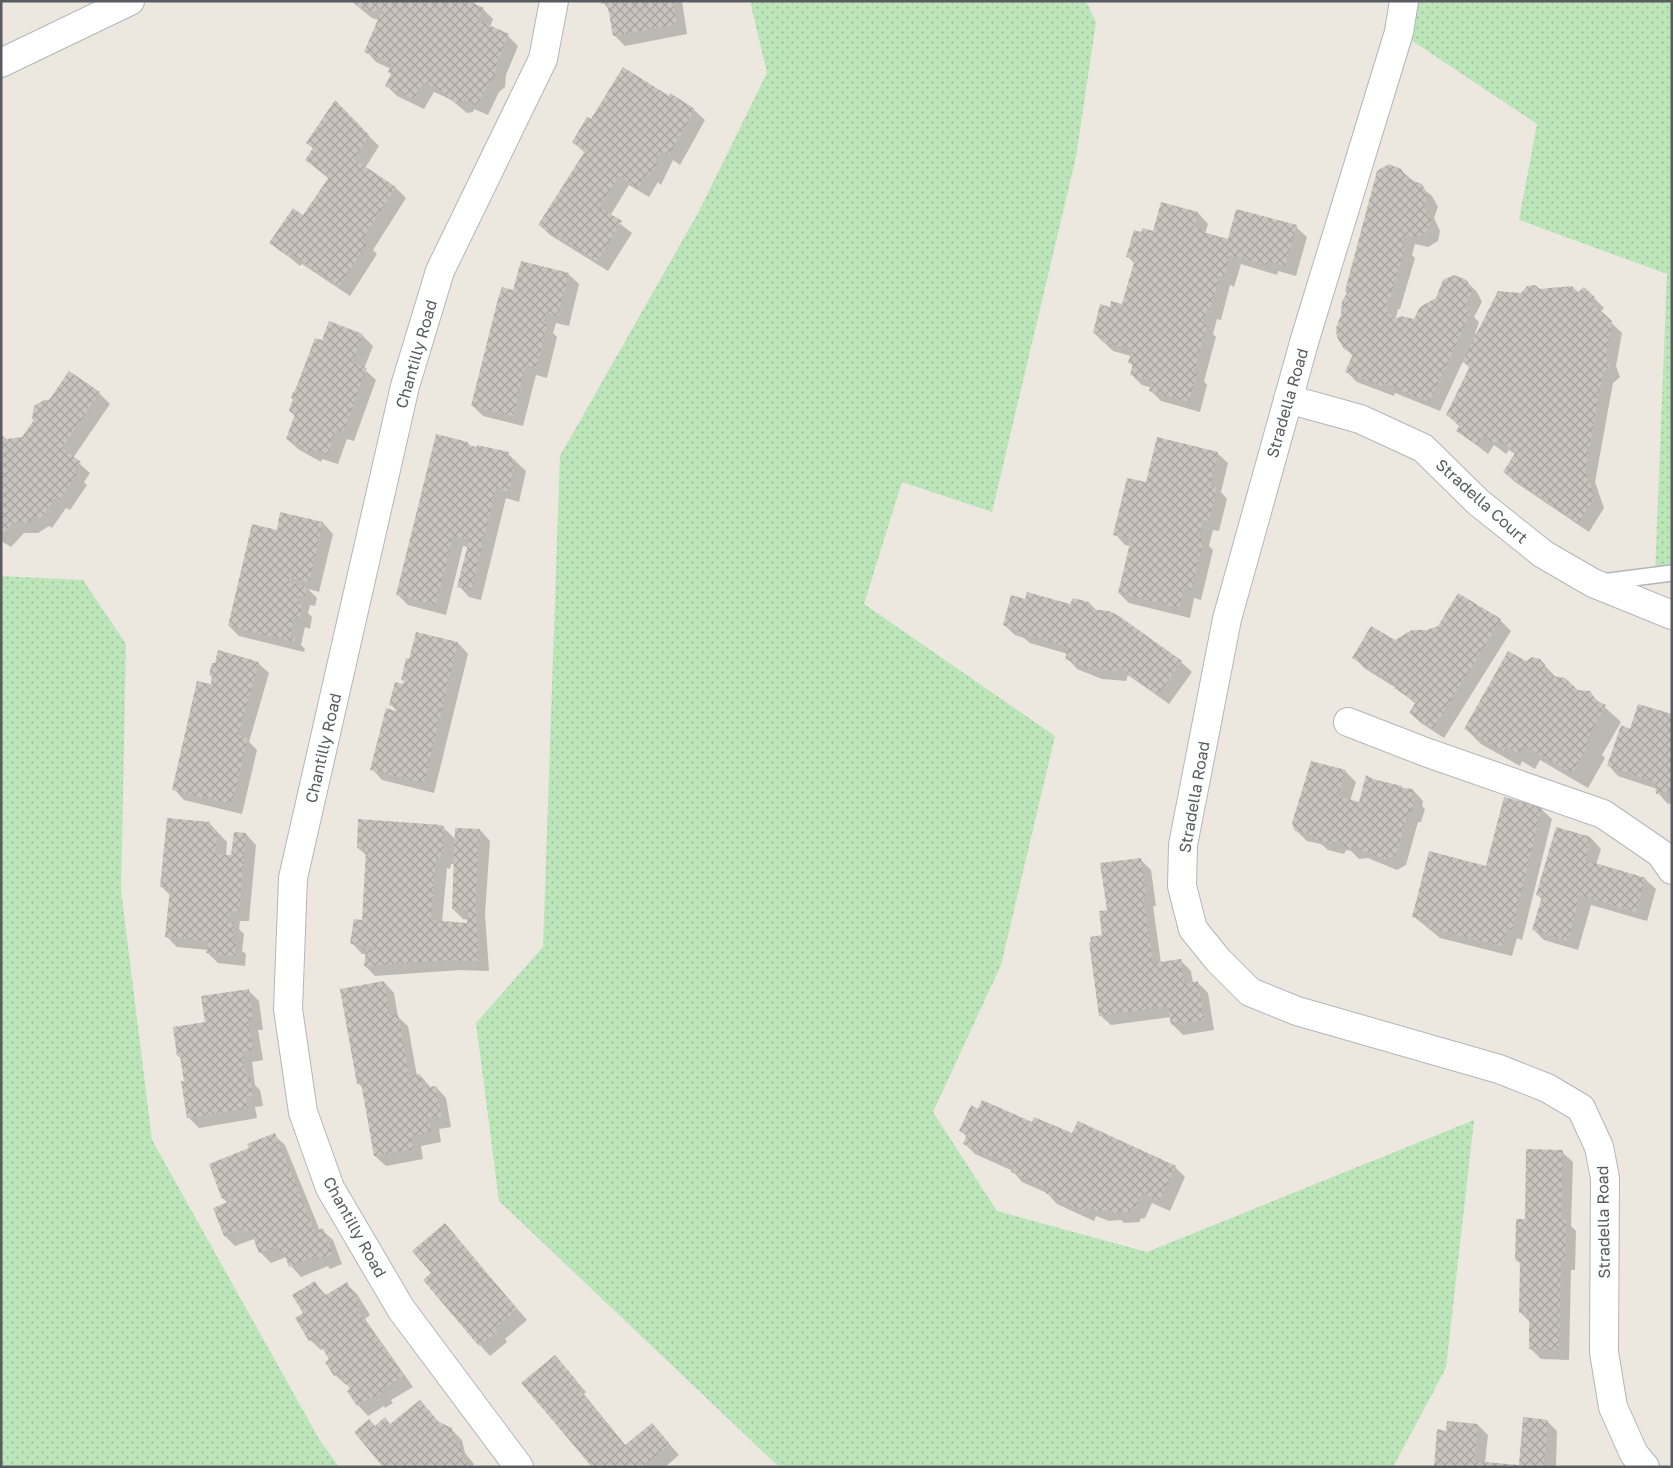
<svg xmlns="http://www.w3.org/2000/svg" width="1673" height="1468" font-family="'Golos Text',sans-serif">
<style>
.grass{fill:url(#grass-dots)}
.shadow{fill:#0003;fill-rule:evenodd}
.building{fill:url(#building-cross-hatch)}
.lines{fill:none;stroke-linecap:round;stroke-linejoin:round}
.service-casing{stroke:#b2b6bb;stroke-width:18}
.minor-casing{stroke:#b2b6bb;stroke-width:30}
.service{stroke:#fff;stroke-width:15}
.minor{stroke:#fff;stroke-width:28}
.labels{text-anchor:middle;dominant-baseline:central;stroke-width:4.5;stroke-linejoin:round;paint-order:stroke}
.street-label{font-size:16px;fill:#585c61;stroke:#fff}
</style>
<defs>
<pattern id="grass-dots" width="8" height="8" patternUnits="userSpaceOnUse" patternTransform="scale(1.25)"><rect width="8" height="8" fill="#bce5ba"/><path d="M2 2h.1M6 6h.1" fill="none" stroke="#9cbd9b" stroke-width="1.8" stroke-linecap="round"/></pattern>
<pattern id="building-cross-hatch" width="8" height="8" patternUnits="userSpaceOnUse" patternTransform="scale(1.25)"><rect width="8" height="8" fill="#c9c5be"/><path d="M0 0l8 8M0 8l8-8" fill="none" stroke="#a6a39e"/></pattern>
</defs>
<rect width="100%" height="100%" fill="#ece8df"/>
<path class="grass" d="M750,1H1086L1096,22L1076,157L992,512L902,482L864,604L1055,736L1001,965L933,1112L997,1211L1147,1252L1474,1120L1446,1368L1393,1467H779L499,1201L476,1023L543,947L560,456L698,213L767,73Z
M1404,1H1672V573L1655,575L1667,274L1519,220L1537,124L1399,32Z
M1,576L83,580L126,644L121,890L152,1140L319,1439L339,1467H1Z"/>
<path class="shadow" d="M351,1H474L473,4L483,9L493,19L490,27L508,36L518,46L506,75L505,87L499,92L488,115L474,109L473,112L467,113L450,99L434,92L424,109L397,96L387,86L392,74L391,69L376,62L366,51L379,20L372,18Z
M602,1H682L687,34L625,46L615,36L609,10Z
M669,97L694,110L705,120L680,165L673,160L661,185L658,182L649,197L629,185L610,216L632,233L608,271L550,235L540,225L585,153L573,142L591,121Z
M335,102L379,146L365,168L396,188L406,198L373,250L377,254L350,296L302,264L300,266L271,242L304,216L329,179L306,160L314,149L308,143Z
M1400,170L1432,196L1438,207L1434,218L1440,231L1438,241L1428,247L1415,244L1412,255L1415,258L1400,309H1398L1395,321H1415L1466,281L1477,292L1482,302L1474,317L1479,322L1475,334L1477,335L1521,294L1540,291L1579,293L1584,288L1604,308L1600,312L1622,333L1616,366L1620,377L1613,383L1595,482L1604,508L1589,532L1515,482L1504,472L1516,455L1509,450L1506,454L1494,445L1488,454L1458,431L1460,427L1447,414L1470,368L1463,361L1440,411L1395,393L1394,396L1357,382L1347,372L1353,356L1345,348L1349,293Z
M1162,204L1198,213L1208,224L1205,234L1229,241L1296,227L1307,237L1296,276L1278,271L1277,275L1241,264L1234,287L1230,285L1221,320L1217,319L1213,334L1216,337L1204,381L1207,385L1200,412L1161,401L1151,391L1152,388L1142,385L1131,374L1133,366L1129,362L1131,356L1113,351L1094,333L1111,308L1123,306L1135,264L1128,257L1142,234L1154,233Z
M568,274L579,284L569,326L556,323L553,333L557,337L547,378L536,375L523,426L483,416L473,406L514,292Z
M362,335L373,346L364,369L376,380L354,441L347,439L338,464L322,459L321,462L298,449L287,439L295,416L290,411L294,400L292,398L315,339L323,342Z
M69,372L99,393L110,404L73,458L90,473L84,482L87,485L70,510L66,508L52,528L49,526L38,533H24L11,547L1,541V437L7,441L23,438Z
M468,443L472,448L508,454L526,471L519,502L506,498L481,600L469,597L459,586L468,547L463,546L446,615L408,605L397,594Z
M1217,453L1228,463L1221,492L1227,499L1219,531L1213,530L1209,546L1213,550L1201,600L1194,598L1190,618L1129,603L1119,593L1130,546L1125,545L1115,534L1147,484Z
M323,523L333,534L319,592L308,589L317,598L315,606L310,605L308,613L312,617L310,629L305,627L301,645L305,649L304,652L239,636L229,626L278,532Z
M1026,601L1071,605L1089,603L1097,611L1118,617L1181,662L1192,672L1169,704L1128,675L1126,681L1102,679L1077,669L1067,658L1068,654L1030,643L1024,638L1015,635L1004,625Z
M1500,620L1511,631L1444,738L1421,723L1410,713L1416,704L1396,688L1364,668L1354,657L1395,641Z
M417,633L458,643L468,654L434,793L382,780L372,769L399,713L390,704L404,686Z
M1539,660L1557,678L1574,689L1589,693L1621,722L1602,755L1605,758L1588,788L1540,760L1535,769L1522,761L1520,766L1481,744L1465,728L1526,663Z
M258,663L269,673L249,742L257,750L242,814L184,800L174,789L213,678L210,675Z
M1672,715V803L1668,804L1658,793L1657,789L1618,776L1608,765L1631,730Z
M1345,771L1356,782L1350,801L1360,804L1373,781L1413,790L1423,801L1422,806L1425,809L1421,822H1418L1406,865L1397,870L1368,858L1359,859L1351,851L1346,850L1344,854L1328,850L1321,844L1307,841L1296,830Z
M1541,809L1552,819L1522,940L1517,938L1512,956L1440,938L1413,916L1487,867Z
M209,823L227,842L226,856L233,857L246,834L256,845L249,921H240L239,929L244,934L242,951L246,954L245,966L218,963L208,953V950L177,947L166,936L170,895L161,886Z
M442,826L456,840L480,830L490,841L485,914L489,971L460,970L375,976L365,966L367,954H362L352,943L363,922L367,856L358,848ZM451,864H455L453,909L463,919L469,920L468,924L442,922L447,868L450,869Z
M1591,838L1601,849L1596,865L1645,879L1656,889L1647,921L1591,905L1578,950L1544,940L1534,930L1542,900L1538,895Z
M1140,859L1151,870L1156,906H1153L1161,963L1180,960L1191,971L1193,983H1198L1208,993L1214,1030L1183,1035L1172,1024L1171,1017L1111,1025L1100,1015L1104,936L1108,911Z
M384,982L394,993L398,1017L408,1026L417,1076L420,1075L431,1088L436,1087L446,1098L451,1127L439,1129L441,1142L421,1146L423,1159L386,1166L375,1156L363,1088L358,1083Z
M248,990L259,1001L263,1030H258L263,1060L252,1062L255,1085L260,1090L263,1106L255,1107L257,1118L199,1128L188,1117L186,1082L182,1059L178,1056L207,1023Z
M979,1110L1072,1135L1175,1167L1185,1177L1170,1211L1152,1203L1145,1218L1140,1219V1222L1124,1223L1121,1220L1109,1221L1096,1216L1094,1221L1057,1204L1047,1193L1022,1182L1013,1171L975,1154L964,1143L967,1137L961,1131Z
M274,1135L285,1145L320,1231L322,1230L333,1240L342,1264L330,1269L328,1266L301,1277L291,1266L286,1257L271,1263L261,1253L254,1239L235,1246L225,1236L228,1203L223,1198L251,1149Z
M1562,1152L1573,1162L1571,1226L1576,1231L1575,1270H1571L1569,1360L1541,1359L1530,1348L1531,1323L1521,1313L1522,1265L1516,1260L1526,1220Z
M445,1225L527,1320L505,1339L507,1342L490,1356L480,1345L433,1274Z
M314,1282L327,1296L346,1284L357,1294L370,1315L365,1319L413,1387L391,1400L393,1403L385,1408L384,1406L368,1416L358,1405L348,1384L346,1385L335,1375L331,1360L324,1348L321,1350L310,1340L296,1318L305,1313Z
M555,1356L586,1392L584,1394L626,1446L652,1424L679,1455L665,1467H593Z
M1547,1421L1557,1431L1556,1467H1435L1447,1432L1478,1425L1488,1435L1485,1463L1520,1466Z
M391,1425L451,1429L462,1440L465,1453L474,1464L471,1467H384L375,1427Z"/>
<path class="building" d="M353,1H469L484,8L478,20L509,34L496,64L495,76L489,82L477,106L464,99L462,102L456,103L446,97L444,92L423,82L414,99L385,86L391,74L388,72L392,64L364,52L382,10L377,8L376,12L360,8Z
M601,1H673L677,24L613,36L607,2L601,4Z
M623,67L669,96L670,93L695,109L669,155L662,151L655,161L658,163L650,175L647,173L638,188L619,176L599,207L622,221L597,261L538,225L585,151L572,142L587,117L591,119Z
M335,100L369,135L354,159L396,187L362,240L367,243L339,286L291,254L289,257L269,243L293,208L303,215L329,177L305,160L313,148L306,143Z
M1389,164L1401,169L1408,179L1422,184L1428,196L1424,207L1431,220L1428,231L1417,237L1405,235L1402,245L1405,246L1390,299H1388L1385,307L1395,319L1401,316L1414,319L1420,307L1436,298L1443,280L1454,275L1467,280L1472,291L1464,308L1469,310L1470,314L1429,402L1384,383L1383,387L1345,372L1353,354L1344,349L1337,337L1336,328L1341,315L1342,301L1347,293L1345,291L1377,171Z
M1161,202L1198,212L1194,227L1204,230L1203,232L1228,239L1236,209L1297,225L1285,266L1268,261L1267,265L1230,255L1224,277L1220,276L1210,310L1207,309L1202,324L1207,325L1194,372L1197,373L1189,402L1149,391L1152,381L1130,375L1133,364L1128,363L1132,350L1101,341L1103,336L1093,333L1100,304L1110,307L1111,301L1122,304L1135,259L1126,257L1134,230L1141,232L1143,228L1153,231Z
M521,261L569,273L558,316L546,313L543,324L547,325L536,368L526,365L513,416L471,406L498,299L502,287L513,290Z
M1535,285L1540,289L1572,286L1578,292L1584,287L1595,297L1590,301L1612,321L1606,355L1610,366L1603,372L1585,471L1595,497L1578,523L1503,472L1516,452L1498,440L1495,444L1483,436L1477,445L1456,431L1460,425L1446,415L1470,366L1462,362L1498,291L1521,293L1527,286Z
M329,321L363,334L352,363L367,368L343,432L337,429L327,455L312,449L310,452L302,449L303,446L286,439L295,414L289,411L293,399L291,398L293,392H295L315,338L322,340Z
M69,371L100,392L62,448L81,462L74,471L77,474L59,500L55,498L41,519L37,516L27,523H13L1,536V435L7,439L22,437L34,420L32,419L34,406L44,400H49Z
M436,434L468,442L467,445L477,447V445L509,452L508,458L516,460L508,492L496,488L471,590L457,587L469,540L453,536L436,605L396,595Z
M1157,437L1218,452L1210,486L1217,487L1209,521L1203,520L1199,537L1204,538L1191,590L1184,588L1179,608L1118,593L1131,539L1113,535L1127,478L1146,482Z
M280,512L323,522L309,582L289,578V583L308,587L305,596L299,595L298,604L302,605L299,619L294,618L290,637L295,638L294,642L228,626L252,524L277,530Z
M1027,592L1070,604L1073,598L1089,602L1090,609L1109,611L1119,616L1182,661L1158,695L1118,666L1116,671L1091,669L1065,659L1068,647L1018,633L1019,630L1003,625L1011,595L1025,599Z
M1458,593L1501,619L1433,729L1409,713L1416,702L1394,688L1396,685L1352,658L1371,626L1395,640L1412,630H1427L1438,626Z
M416,632L458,642L424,783L370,770L386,708L396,711L397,707L389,705L395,682L403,684L404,681L401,680L406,658L409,659Z
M218,650L259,662L238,735L248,738L232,804L172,790L197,681L211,684L212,676L209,675L212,663H215Z
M1508,651L1526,661L1532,657L1540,659L1545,665V672L1552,676L1565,678L1578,690L1590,691L1597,701L1606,705L1587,739L1590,741L1572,773L1524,746L1519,754L1506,746L1504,751L1464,729Z
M1638,704L1672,714V792L1656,794L1655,782L1607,766L1621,725L1630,729Z
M1311,761L1346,770L1338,796L1359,802L1366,775L1373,779L1402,786V788L1413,789L1412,796L1415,797L1411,813L1408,812L1396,855L1386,860L1356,848L1347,849L1339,841H1335L1334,845L1316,840L1310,834L1295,831L1292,823Z
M1504,797L1542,807L1512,930L1507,929L1502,946L1428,928L1430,921L1412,917L1429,851L1486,866Z
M167,818L210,822L209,829L217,830L215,854L231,855L234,832L246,833L239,912L230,911L229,921L234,922L232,942H236L235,956L206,953L208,941L165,937L170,888L160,887Z
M358,819L442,825L445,828L443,854H441L440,859L436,858L431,920L467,923L468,910L452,909L455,828L480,829L475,903L479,961L449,960L364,966L366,949L376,950V947L350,944L354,919L362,920L366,849L357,848Z
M1556,827L1591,837L1585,860L1646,878L1636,912L1580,895L1568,941L1532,930L1542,897L1536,895Z
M1141,858L1146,895L1143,896L1153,963L1181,959L1184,984L1198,981L1204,1020L1171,1025L1168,1006L1099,1016L1089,942H1091L1090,937L1102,935L1099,911L1107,910L1100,863Z
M384,981L390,1016L398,1014L409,1076L420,1074L423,1088L436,1086L442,1117L429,1119L431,1132L411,1136L414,1149L374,1156L361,1083L357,1084L340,989Z
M249,989L253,1020H248L253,1050L242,1052L246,1078H250L253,1096L246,1097L248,1108L187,1118L181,1081H184L180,1056H177L173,1027L205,1022L201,996Z
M982,1100L1032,1122L1034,1117L1072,1133L1078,1121L1176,1166L1159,1201L1142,1193L1135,1208L1130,1209V1212L1112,1213V1210L1098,1211L1086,1206L1084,1211L1045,1193L1048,1189L1011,1172L1013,1166L963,1144L967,1134L959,1131L971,1105L978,1109Z
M275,1133L315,1232L323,1228L333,1254L318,1259L317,1256L289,1267L284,1253L281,1254L278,1247L259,1253L250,1230L245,1232L244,1228L224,1236L213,1208L233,1200L231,1196L222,1199L209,1164L249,1148L247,1144Z
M1526,1149L1563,1150L1561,1219L1566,1220L1565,1260H1561L1559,1350L1529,1349V1313H1519L1520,1260H1515L1516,1219H1525Z
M445,1223L517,1309L495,1328L498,1331L479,1346L423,1280L431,1273L412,1251Z
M315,1281L324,1296L347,1282L360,1304L356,1308L404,1376L382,1389L383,1392L374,1398L373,1396L357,1406L347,1391L350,1389L339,1372L334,1376L325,1362L329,1359L315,1337L309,1341L295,1318L303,1313L292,1295Z
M555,1355L577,1381L574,1383L625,1445L652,1423L670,1444L642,1467H592L521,1383Z
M420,1400L439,1422L452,1428L455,1441L464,1452L461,1456L471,1467H383L354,1432L369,1419L375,1426L385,1417L390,1424Z
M1523,1417L1548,1420L1544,1463L1545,1467H1434L1437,1429L1446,1431L1447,1421L1478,1424L1474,1461L1519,1465Z"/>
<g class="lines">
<g class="service-casing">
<path id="service" d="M1602,582L1672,573"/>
</g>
<g class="minor-casing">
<path id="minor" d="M1404,1L1399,32L1305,339L1227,619L1183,845L1182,886L1193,929L1218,960L1250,992L1297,1011L1499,1069L1547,1088L1581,1108L1599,1147L1605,1178L1604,1352L1613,1407L1634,1454L1645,1467
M1,63L130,1
M1288,399L1360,419L1423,448L1478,502L1543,554L1593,583L1672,615
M1348,722L1428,753L1603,814L1660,853L1672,870
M519,1467L401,1309L330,1188L303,1112L288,1009L293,878L405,386L440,271L543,59L554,1"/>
</g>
<use href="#service" class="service"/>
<use href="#minor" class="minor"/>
</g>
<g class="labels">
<g class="street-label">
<text transform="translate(416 354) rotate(-74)">Chantilly Road</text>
<text transform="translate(1287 403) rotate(-74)">Stradella Road</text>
<text transform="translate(1482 501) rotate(42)">Stradella Court</text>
<text transform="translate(323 748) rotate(-77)">Chantilly Road</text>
<text transform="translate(1194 797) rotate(-80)">Stradella Road</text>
<text transform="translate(1603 1222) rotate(-91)">Stradella Road</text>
<text transform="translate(355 1227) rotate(61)">Chantilly Road</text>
</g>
</g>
<rect width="1673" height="1468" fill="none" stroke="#585c61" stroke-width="5"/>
</svg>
